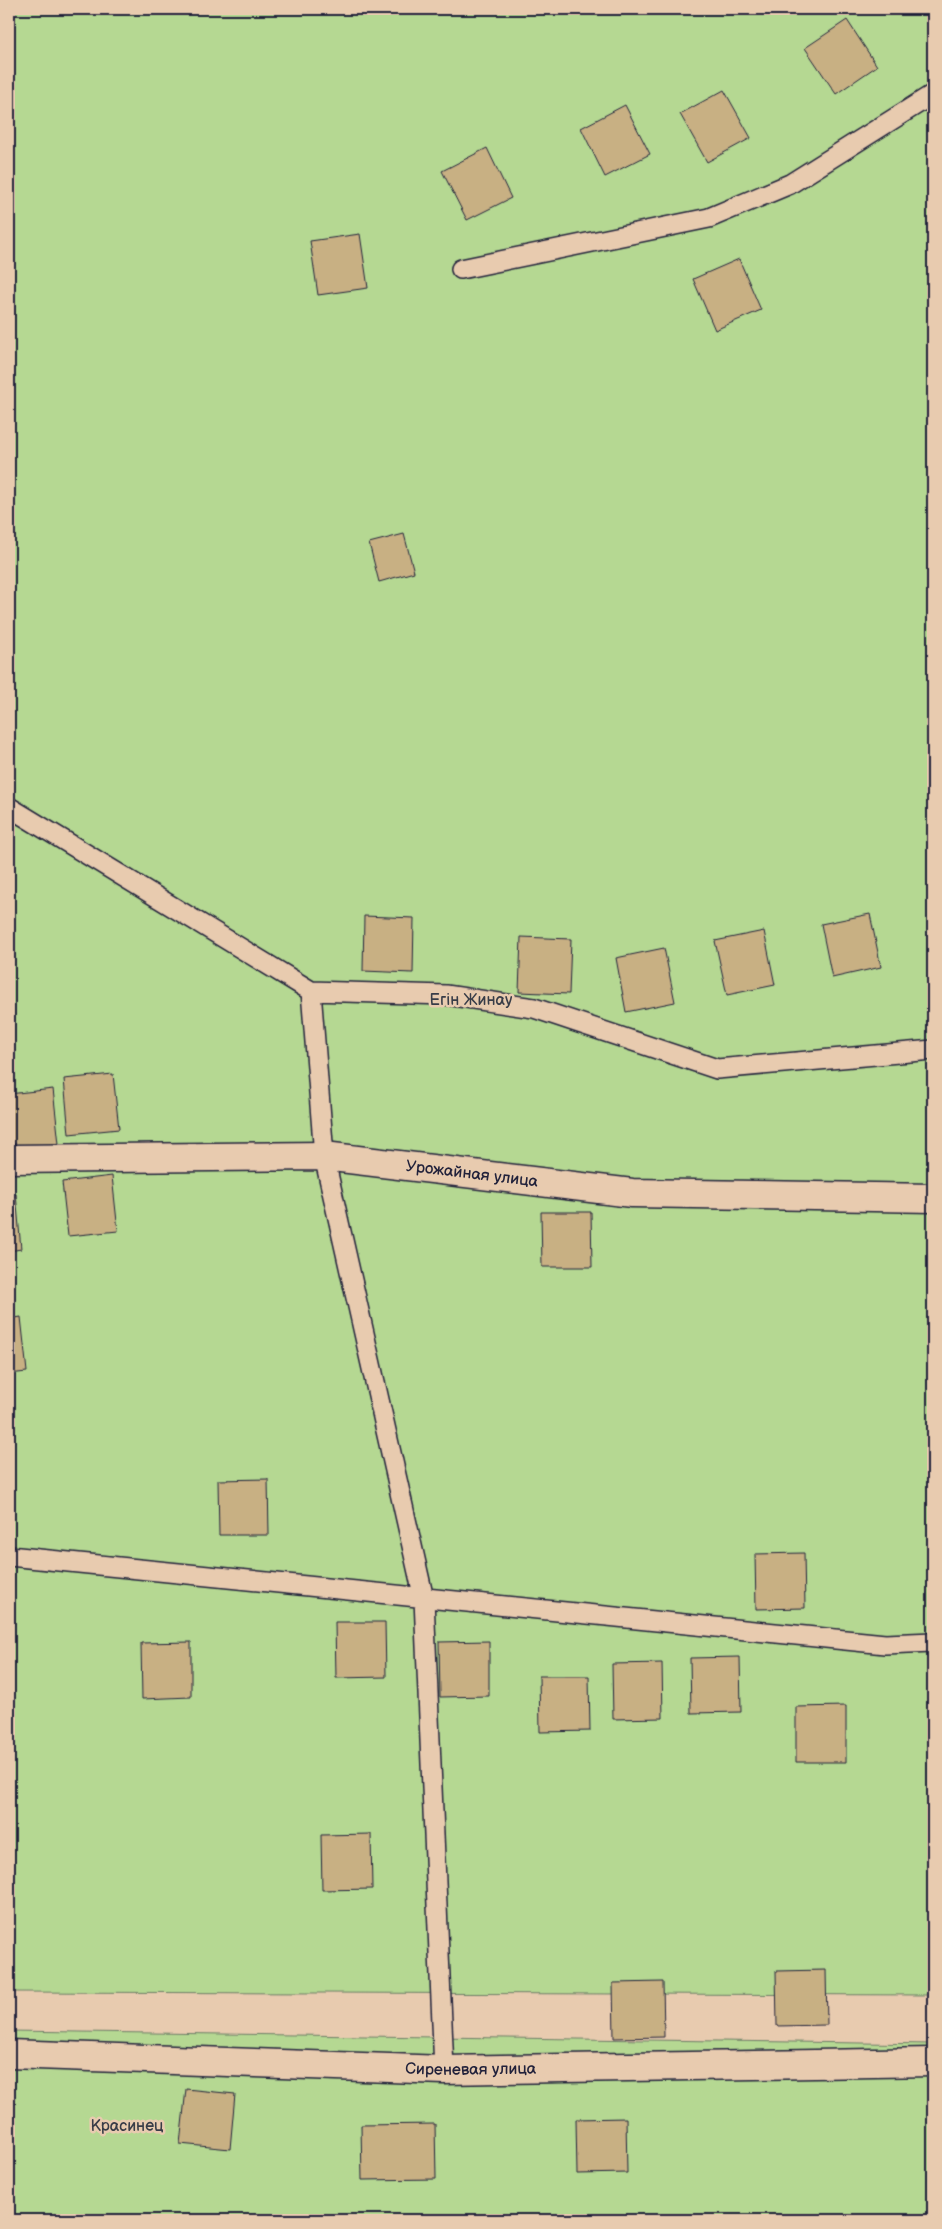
<svg xmlns="http://www.w3.org/2000/svg" width="942" height="2229" font-family="'Balsamiq Sans',sans-serif">
<style>
.green{fill:#b5d892;stroke:#6c7d66}
.building{fill:#c8b083;stroke:#22223b}
.lines{fill:none;stroke-linecap:round;stroke-linejoin:round}
.lane-casing{stroke:#22223b;stroke-width:22}
.street-casing{stroke:#22223b;stroke-width:31}
.lane{stroke:#e8cbaf;stroke-width:19}
.street{stroke:#e8cbaf;stroke-width:28}
.labels{text-anchor:middle;dominant-baseline:central;stroke-width:5;stroke-linejoin:round;paint-order:stroke}
.park-label{font-size:16px;fill:#383d48;stroke:#e8cbaf}
.street-label{font-size:16px;fill:#22223b;stroke:#e8cbaf}
</style>
<rect width="100%" height="100%" fill="#e8cbaf"/>
<filter id="ink" filterUnits="userSpaceOnUse"><feTurbulence type="fractalNoise" baseFrequency=".02" numOctaves="2"/><feDisplacementMap in="SourceGraphic" scale="10" xChannelSelector="R" yChannelSelector="G"/><feConvolveMatrix kernelMatrix="1 2 1 2 8 2 1 2 1" color-interpolation-filters="sRGB"/></filter>
<g filter="url(#ink)">
<path class="green" d="M9,9H933V1995L9,1992Z
M9,2031L933,2044V2220H9Z"/>
<path class="building" d="M847,20L877,66L836,94L805,48Z
M724,90L751,138L707,162L680,114Z
M625,105L650,154L605,177L581,128Z
M487,148L511,198L467,220L442,171Z
M360,234L368,288L318,295L310,241Z
M739,259L761,310L715,330L693,279Z
M404,534L414,572L379,582L369,543Z
M870,914L881,967L832,978L821,924Z
M364,916L414,918L413,973L363,971Z
M764,931L775,985L727,995L715,941Z
M521,937L571,939L569,994L519,992Z
M664,948L675,1002L626,1012L616,958Z
M113,1074L119,1129L69,1134L64,1079Z
M53,1089L59,1144L9,1149V1094Z
M112,1176L118,1231L68,1236L62,1182Z
M16,1194L21,1249L9,1251V1195Z
M541,1212H591L592,1267H542Z
M21,1317L27,1372L9,1374V1319Z
M268,1479L269,1535H219L218,1480Z
M804,1553L805,1608L756,1609L755,1554Z
M335,1622H385L386,1677L336,1678Z
M489,1641V1696L440,1697L439,1642Z
M191,1642V1697L142,1699L141,1643Z
M740,1657L741,1712L691,1713L690,1658Z
M662,1663L663,1718L613,1719L612,1664Z
M539,1676H589L590,1731L540,1732Z
M846,1706V1762H796V1707Z
M371,1834L372,1889L322,1890L321,1835Z
M826,1970L827,2025L777,2026L776,1971Z
M663,1982L664,2037L614,2038L613,1983Z
M186,2089L235,2094L230,2149L180,2144Z
M626,2118L627,2173L577,2174L576,2119Z
M435,2124L436,2179L362,2180L361,2125Z"/>
<g class="lines">
<g class="lane-casing">
<path id="lane" d="M461,269L709,218L790,184L933,94
M9,807L311,991
M9,1556L885,1644L933,1642
M444,2070L424,1599L324,1156L311,991L446,995L534,1008L717,1069L933,1050"/>
</g>
<g class="street-casing">
<g id="street">
<path id="s1" d="M9,1159L324,1156L632,1193L933,1198"/>
<path id="s2" d="M9,2054L444,2070L933,2062"/>
</g>
</g>
<use href="#lane" class="lane"/>
<use href="#street" class="street"/>
</g>
</g>
<g class="labels">
<g class="park-label">
<text x="471" y="1000">Егін Жинау</text>
<text x="127" y="2126">Красинец</text>
</g>
<g class="street-label">
<text stroke="none"><textPath href="#s1" startOffset="464">Урожайная улица</textPath></text>
<text stroke="none"><textPath href="#s2" startOffset="462">Сиреневая улица</textPath></text>
</g>
</g>
<rect width="942" height="2229" fill="none" stroke="#e8cbaf" stroke-width="30"/>
<rect x="15" y="15" width="912" height="2199" fill="none" stroke="#22223b" stroke-width="2" filter="url(#ink)"/>
</svg>
